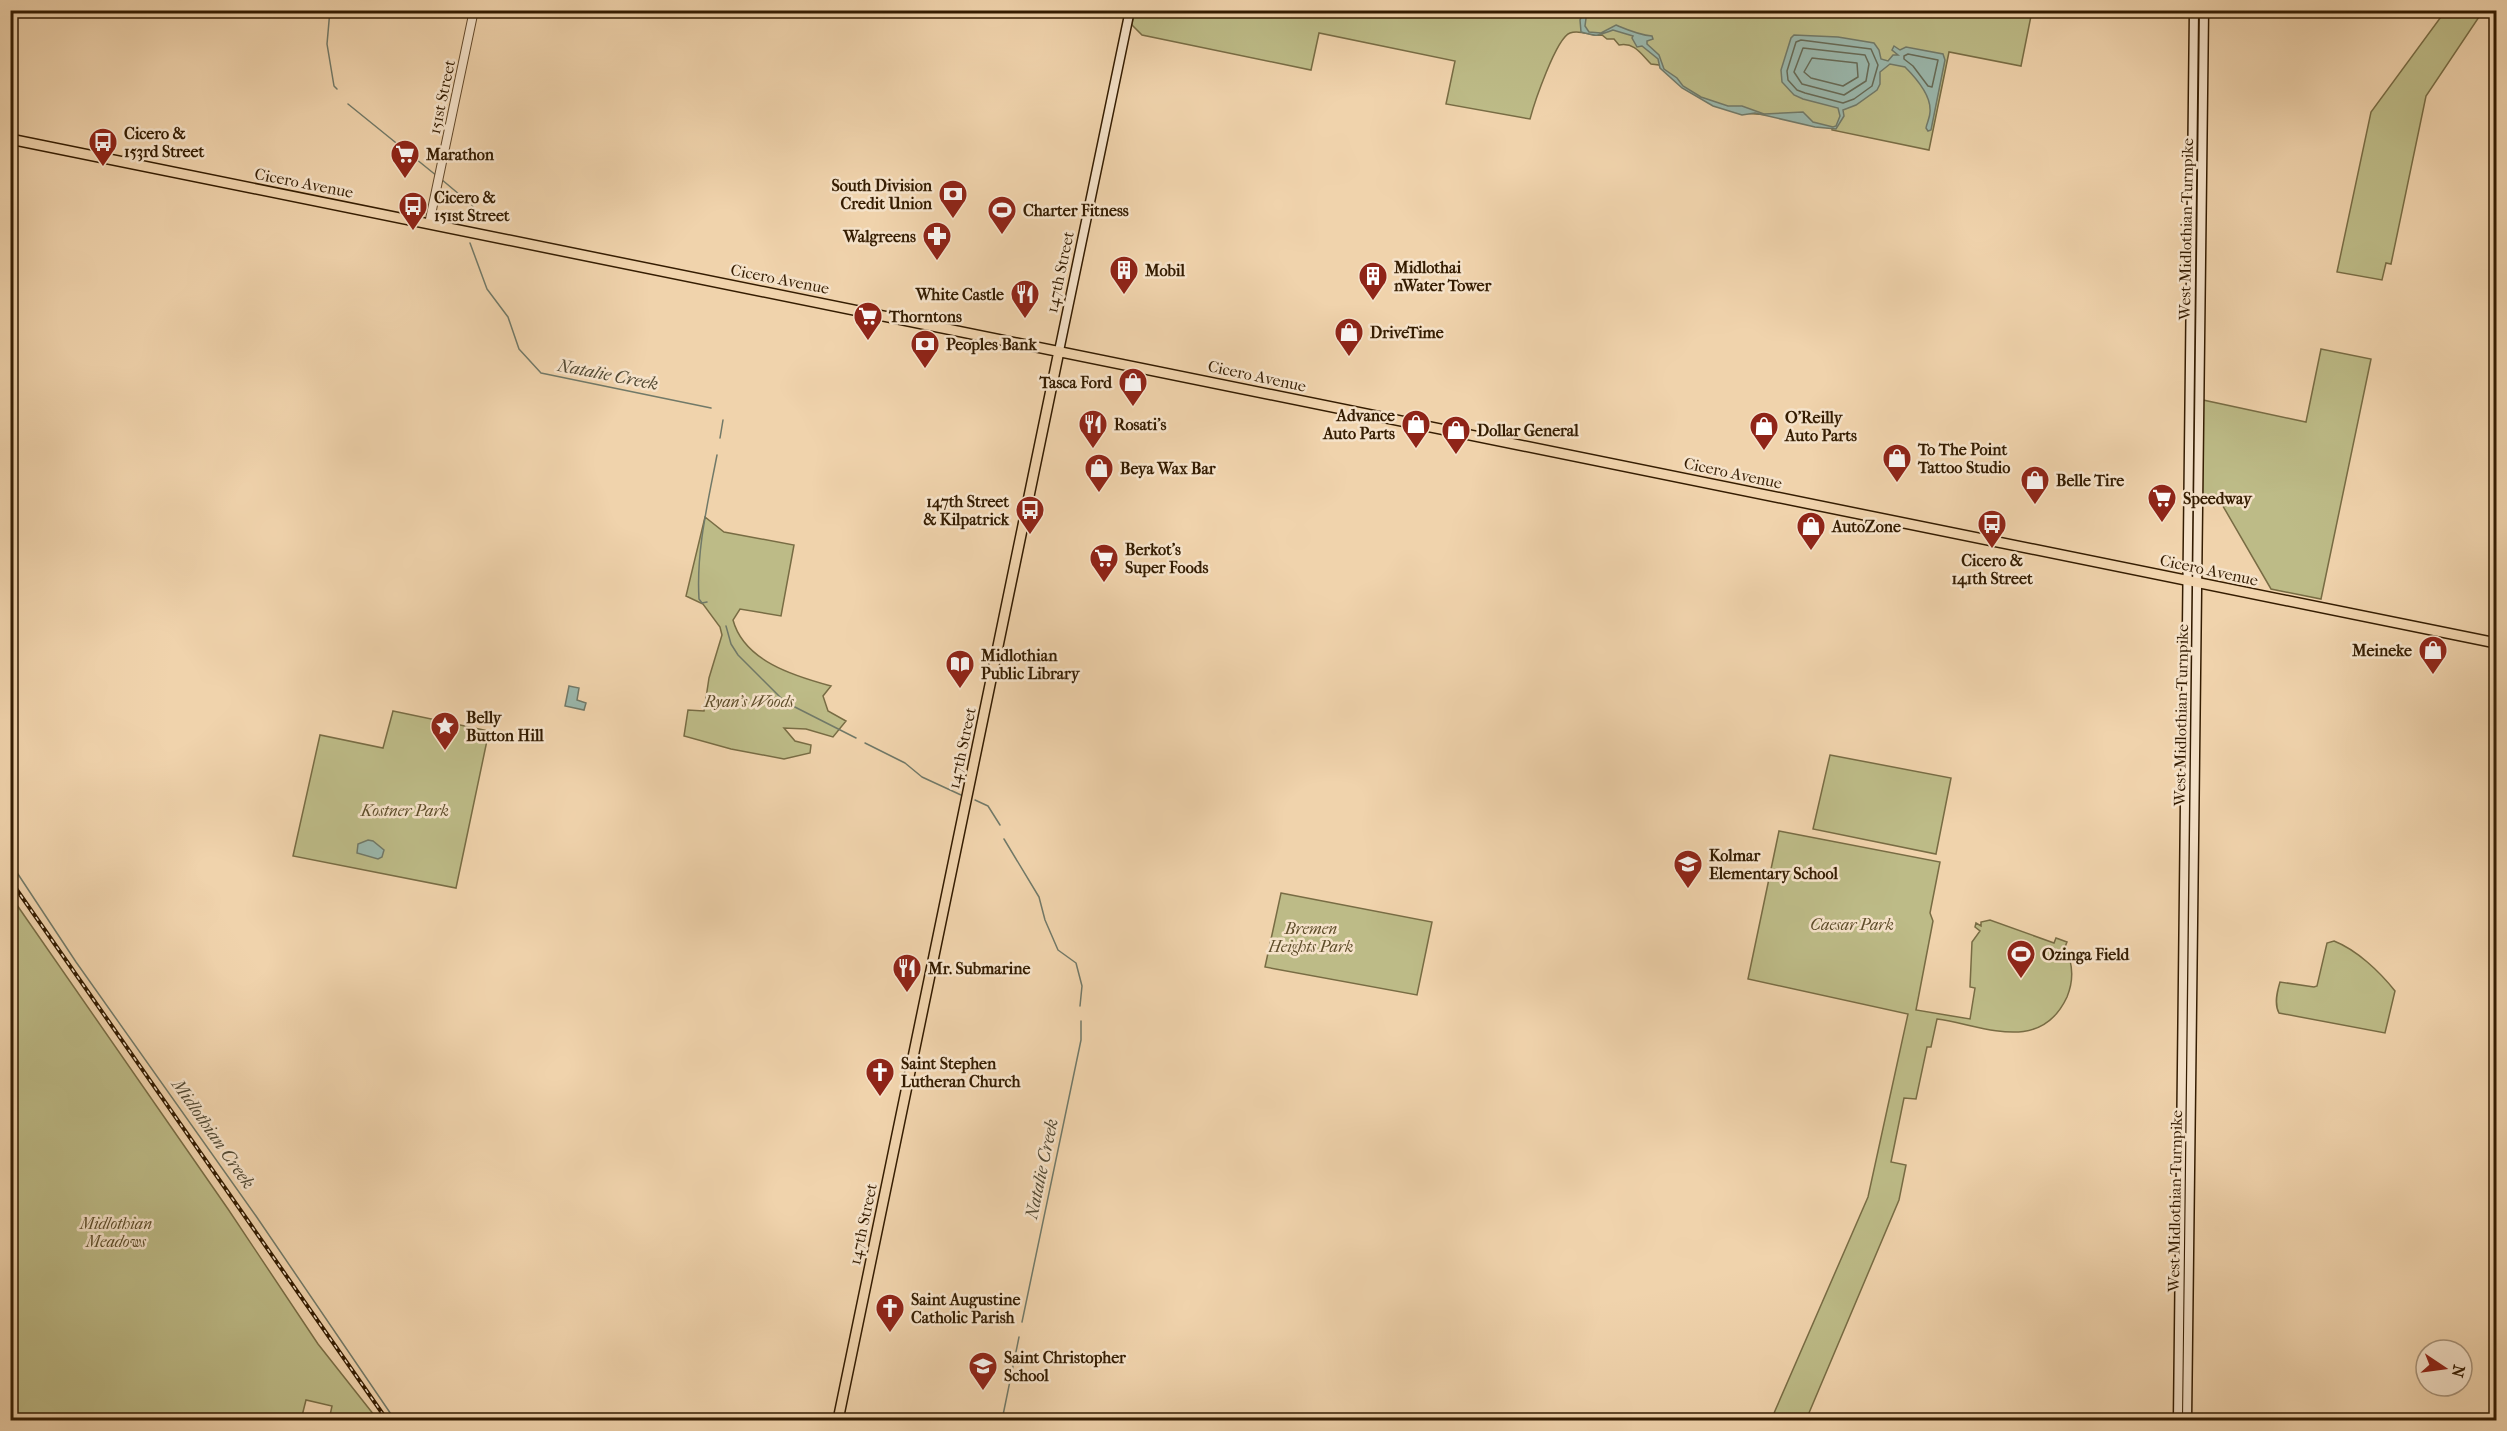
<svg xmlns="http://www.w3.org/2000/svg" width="2507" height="1431" font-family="'IM FELL French Canon',serif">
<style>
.green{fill:#bdbb87;stroke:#786c44;stroke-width:1.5}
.water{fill:#9ab7ac;stroke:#717968;stroke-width:1.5}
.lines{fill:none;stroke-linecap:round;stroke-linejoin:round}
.shore{stroke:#676a56;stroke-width:1.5}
.stream{stroke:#717968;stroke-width:1.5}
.tertiary-casing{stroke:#634a2c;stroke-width:10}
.secondary-casing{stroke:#341c01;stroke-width:11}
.primary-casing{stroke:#341c01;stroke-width:12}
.tertiary{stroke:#f5e2c9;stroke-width:8}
.secondary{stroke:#f5e2c9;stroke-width:8}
.primary{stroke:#f0d3ac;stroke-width:9}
.rail-casing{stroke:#341c01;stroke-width:4}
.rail{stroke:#f5e2c9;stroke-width:1.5;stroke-dasharray:4.5;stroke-linecap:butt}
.labels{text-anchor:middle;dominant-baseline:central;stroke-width:5;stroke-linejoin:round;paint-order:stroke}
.street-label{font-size:16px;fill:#341c01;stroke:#f5e2c9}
.poi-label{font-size:16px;font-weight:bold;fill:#341c01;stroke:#f5e2c9;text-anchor:start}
.park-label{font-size:16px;font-style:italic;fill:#5d4c29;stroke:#f5e2c9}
.water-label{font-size:18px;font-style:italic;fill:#534a34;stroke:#f5e2c9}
</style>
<rect width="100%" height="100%" fill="#f0d3ac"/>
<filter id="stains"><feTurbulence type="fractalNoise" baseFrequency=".00333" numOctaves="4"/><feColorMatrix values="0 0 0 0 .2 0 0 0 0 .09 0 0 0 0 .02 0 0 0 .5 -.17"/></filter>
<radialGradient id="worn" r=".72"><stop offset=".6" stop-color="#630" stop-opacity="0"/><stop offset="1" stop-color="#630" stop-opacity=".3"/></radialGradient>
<path class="green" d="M1134,10L2032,11L2021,66L1949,52L1929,150L1832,130V128L1770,115L1742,113L1699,97L1684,88L1659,65L1651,64C1641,54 1635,42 1619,45L1614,39H1607L1602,35C1591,37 1581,29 1570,33C1556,38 1534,104 1530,119L1446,104L1455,61L1319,33L1311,70L1142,35L1132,25Z
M2446,10L2483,11L2426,96L2391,264L2386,263L2382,280L2337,272L2371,112Z
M2321,349L2371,359L2321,599L2271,589L2220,501H2202L2203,400L2306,422Z
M705,517L724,532L794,545L781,616L740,609L733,620C744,661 794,676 831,686L823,696L828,711L846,721L833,737L806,729L784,728L795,741L811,745L810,753L784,759L731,749L684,736L688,710L704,711L709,678L722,635L720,627L703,604L686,596Z
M393,711L489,731L456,888L293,856L320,735L383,748Z
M1830,755L1951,778L1936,854L1813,829Z
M1779,831L1940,862L1930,913L1933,921L1916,1010L1970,1019L1975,988L1970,987L1972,942L1980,931L1975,927L1976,923L1981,926V922L1990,920L2054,943L2056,938L2067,942L2065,947C2073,963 2074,980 2067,997C2040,1055 1983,1025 1937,1019L1931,1047H1927L1916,1099L1904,1098L1891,1162L1906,1165L1899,1200L1806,1420H1771L1868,1197L1908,1014L1748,979Z
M1281,893L1432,922L1417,995L1265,967Z
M10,895L228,1209L318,1344L378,1420H329L332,1406L306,1400L301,1420H11Z
M2334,941C2357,950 2380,972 2395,991L2385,1033L2279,1013C2274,1004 2277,992 2280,982L2314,987L2317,986L2327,943Z"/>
<path class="water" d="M1584,11H1587L1585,26L1589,32L1601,33L1616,25C1628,30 1639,35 1652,36L1653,39L1647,41V44L1659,55L1664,69L1677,78L1683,86L1701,97L1728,106H1742L1764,114L1803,112L1813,122L1833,127L1836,126L1840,116L1838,108L1803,99L1794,95L1782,82L1781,70L1791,38L1794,35L1838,37L1874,43L1879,50L1881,59L1888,61L1893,55H1898L1892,50L1894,46L1900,50L1906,47L1943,54L1945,60L1931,130L1928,131L1926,128C1927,122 1931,116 1930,109C1930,94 1915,77 1905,67L1890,64L1880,72V84L1877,90L1856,105L1843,110L1844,116L1836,129L1815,127L1755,113L1742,115L1713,106L1682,88L1660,68L1658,59L1642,46L1637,47L1632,38L1633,36L1613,30C1595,36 1601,37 1581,32L1580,20Z
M569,686L579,688L577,700L586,703L584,710L565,706Z
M368,840L373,841L384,850L382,857L378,859L357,853L358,844Z"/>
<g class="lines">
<path class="shore" d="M1801,40L1871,49L1878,65L1872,86L1854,99L1843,103L1805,93L1797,90L1788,80L1787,71L1796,42Z
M1803,48L1865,55L1869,64L1866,81L1844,95L1802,84L1794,72Z
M1908,54L1938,60L1932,87L1928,86L1913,66L1904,59V56Z
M1812,58L1857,63L1858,77L1843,86L1811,78L1804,72Z"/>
<path class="stream" d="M330,10L327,44L334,86L337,89
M348,104L437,176
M441,179L472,205L475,211L474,219
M470,243L487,289L508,317L519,349L541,373L711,408
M720,438L723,420
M707,602L702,603L699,599C696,551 708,502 717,455
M726,626L731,644L738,655L785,702L856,738
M865,743L905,763L922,777L961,795
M975,800L988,806L1000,825
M1004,839L1039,897L1045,920L1058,950L1076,963L1082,986L1080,1006
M10,862L76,962L256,1216L395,1420
M1022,1322L1081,1040V1021
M1002,1420L1019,1337"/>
<g class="tertiary-casing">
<path id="tertiary" d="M429,224L474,10"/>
</g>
<g class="secondary-casing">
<path id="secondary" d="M1059,351L1130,10
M2178,1420L2194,10
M2187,1420L2204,10"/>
</g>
<g class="primary-casing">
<path id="primary" d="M10,139L2496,643
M838,1420L1059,351"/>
</g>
<use href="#tertiary" class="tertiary"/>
<use href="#secondary" class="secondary"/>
<use href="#primary" class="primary"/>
<g class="rail-casing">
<path id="rail" d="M10,880L387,1420"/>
</g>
<use href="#rail" class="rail"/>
</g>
<defs>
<g id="bus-pin" transform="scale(1.5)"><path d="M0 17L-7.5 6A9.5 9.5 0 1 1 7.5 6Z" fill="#8f2418" stroke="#f5e2c9"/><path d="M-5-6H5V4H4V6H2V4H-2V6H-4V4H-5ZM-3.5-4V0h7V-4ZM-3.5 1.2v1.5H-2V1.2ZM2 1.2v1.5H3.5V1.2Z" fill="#fff"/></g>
<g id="supermarket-pin" transform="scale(1.5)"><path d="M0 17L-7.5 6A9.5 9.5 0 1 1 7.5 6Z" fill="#8f2418" stroke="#f5e2c9"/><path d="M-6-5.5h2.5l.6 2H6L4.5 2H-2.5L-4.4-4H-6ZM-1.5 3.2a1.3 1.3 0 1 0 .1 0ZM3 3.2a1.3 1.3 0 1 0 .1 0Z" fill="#fff"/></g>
<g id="bank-pin" transform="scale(1.5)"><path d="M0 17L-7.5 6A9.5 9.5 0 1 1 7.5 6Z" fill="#8f2418" stroke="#f5e2c9"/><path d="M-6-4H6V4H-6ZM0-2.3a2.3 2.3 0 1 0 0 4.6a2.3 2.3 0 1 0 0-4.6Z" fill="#fff"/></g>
<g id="stadium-pin" transform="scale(1.5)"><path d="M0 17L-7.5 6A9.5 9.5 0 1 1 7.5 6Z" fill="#8f2418" stroke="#f5e2c9"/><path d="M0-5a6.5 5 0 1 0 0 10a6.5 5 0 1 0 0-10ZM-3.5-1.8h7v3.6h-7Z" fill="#fff"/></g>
<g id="pharmacy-pin" transform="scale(1.5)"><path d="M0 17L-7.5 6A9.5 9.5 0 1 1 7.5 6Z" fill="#8f2418" stroke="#f5e2c9"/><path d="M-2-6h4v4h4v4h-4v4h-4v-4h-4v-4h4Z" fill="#fff"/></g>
<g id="building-pin" transform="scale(1.5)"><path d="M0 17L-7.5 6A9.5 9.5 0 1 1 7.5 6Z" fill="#8f2418" stroke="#f5e2c9"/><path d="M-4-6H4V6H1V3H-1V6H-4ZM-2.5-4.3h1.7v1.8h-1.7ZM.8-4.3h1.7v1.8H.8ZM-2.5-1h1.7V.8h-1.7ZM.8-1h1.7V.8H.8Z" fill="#fff"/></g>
<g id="restaurant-pin" transform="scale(1.5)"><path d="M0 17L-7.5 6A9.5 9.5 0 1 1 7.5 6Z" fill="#8f2418" stroke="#f5e2c9"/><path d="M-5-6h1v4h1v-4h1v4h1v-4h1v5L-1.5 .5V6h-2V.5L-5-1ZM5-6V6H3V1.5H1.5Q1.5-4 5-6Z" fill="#fff"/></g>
<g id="shop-pin" transform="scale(1.5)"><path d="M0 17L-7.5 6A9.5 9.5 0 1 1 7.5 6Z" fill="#8f2418" stroke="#f5e2c9"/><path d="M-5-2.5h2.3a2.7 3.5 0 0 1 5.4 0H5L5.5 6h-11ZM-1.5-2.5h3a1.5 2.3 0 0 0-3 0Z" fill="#fff"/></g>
<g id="library-pin" transform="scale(1.5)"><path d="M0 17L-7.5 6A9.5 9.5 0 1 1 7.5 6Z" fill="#8f2418" stroke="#f5e2c9"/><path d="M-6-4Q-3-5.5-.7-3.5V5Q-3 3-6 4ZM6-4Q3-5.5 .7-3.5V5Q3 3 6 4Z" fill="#fff"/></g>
<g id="sight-pin" transform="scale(1.5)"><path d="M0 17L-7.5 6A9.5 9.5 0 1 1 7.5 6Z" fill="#8f2418" stroke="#f5e2c9"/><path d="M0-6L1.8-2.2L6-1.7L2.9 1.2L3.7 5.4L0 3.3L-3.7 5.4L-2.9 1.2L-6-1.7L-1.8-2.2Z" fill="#fff"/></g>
<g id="school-pin" transform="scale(1.5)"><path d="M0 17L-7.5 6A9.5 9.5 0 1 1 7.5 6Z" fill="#8f2418" stroke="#f5e2c9"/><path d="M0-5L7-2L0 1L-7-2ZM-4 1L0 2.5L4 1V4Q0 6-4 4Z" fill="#fff"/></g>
<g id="church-pin" transform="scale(1.5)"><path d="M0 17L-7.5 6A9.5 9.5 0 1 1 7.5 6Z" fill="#8f2418" stroke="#f5e2c9"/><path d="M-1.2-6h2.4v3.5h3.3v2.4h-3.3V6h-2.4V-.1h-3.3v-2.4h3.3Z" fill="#fff"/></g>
</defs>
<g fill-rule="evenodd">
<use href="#bus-pin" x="103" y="142"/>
<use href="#supermarket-pin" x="405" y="154"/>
<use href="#bank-pin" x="953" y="194"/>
<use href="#bus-pin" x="413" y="206"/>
<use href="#stadium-pin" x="1002" y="210"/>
<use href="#pharmacy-pin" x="937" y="236"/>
<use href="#building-pin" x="1124" y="270"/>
<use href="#building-pin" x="1373" y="276"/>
<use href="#restaurant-pin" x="1025" y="294"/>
<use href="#supermarket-pin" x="868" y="316"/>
<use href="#shop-pin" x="1349" y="332"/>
<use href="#bank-pin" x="925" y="344"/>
<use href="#shop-pin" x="1133" y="382"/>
<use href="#restaurant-pin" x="1093" y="424"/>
<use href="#shop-pin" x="1416" y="424"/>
<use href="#shop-pin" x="1764" y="426"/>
<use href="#shop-pin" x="1456" y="430"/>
<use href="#shop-pin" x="1897" y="458"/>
<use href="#shop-pin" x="1099" y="468"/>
<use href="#shop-pin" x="2035" y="480"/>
<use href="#supermarket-pin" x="2162" y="498"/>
<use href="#bus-pin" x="1030" y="510"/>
<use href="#bus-pin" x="1992" y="524"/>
<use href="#shop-pin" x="1811" y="526"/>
<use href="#supermarket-pin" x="1104" y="558"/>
<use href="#shop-pin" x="2433" y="650"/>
<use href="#library-pin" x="960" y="664"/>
<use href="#sight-pin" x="445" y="726"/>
<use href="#school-pin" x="1688" y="864"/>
<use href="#stadium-pin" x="2021" y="954"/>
<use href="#restaurant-pin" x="907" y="968"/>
<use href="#church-pin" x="880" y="1072"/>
<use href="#church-pin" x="890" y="1308"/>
<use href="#school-pin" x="983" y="1366"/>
</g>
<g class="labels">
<g class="street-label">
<text transform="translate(442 97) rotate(-78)">151st Street</text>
<text transform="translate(304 183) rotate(11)">Cicero Avenue</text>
<text transform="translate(2186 229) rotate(-89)">West Midlothian Turnpike</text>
<text transform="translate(1060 272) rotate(-78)">147th Street</text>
<text transform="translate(780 279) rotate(11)">Cicero Avenue</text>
<text transform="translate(1257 376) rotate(12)">Cicero Avenue</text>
<text transform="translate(1733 473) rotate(12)">Cicero Avenue</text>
<text transform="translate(2209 570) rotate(12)">Cicero Avenue</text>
<text transform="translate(2181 715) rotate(-89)">West Midlothian Turnpike</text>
<text transform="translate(962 748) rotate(-78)">147th Street</text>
<text transform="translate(2175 1201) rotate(-89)">West Midlothian Turnpike</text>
<text transform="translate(863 1224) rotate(-78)">147th Street</text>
</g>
<g class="poi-label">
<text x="124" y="133">Cicero &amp;<tspan x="124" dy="18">153rd Street</tspan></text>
<text x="426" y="154">Marathon</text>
<text x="932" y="185" text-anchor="end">South Division<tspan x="932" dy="18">Credit Union</tspan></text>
<text x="434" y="197">Cicero &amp;<tspan x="434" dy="18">151st Street</tspan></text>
<text x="1023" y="210">Charter Fitness</text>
<text x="916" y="236" text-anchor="end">Walgreens</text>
<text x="1394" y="267">Midlothai<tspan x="1394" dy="18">nWater Tower</tspan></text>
<text x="1145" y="270">Mobil</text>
<text x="1004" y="294" text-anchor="end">White Castle</text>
<text x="889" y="316">Thorntons</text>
<text x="1370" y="332">DriveTime</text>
<text x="946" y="344">Peoples Bank</text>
<text x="1112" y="382" text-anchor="end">Tasca Ford</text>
<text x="1395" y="415" text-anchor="end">Advance<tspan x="1395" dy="18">Auto Parts</tspan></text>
<text x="1785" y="417">O'Reilly<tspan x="1785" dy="18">Auto Parts</tspan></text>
<text x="1114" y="424">Rosati's</text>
<text x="1477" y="430">Dollar General</text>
<text x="1918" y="449">To The Point<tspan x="1918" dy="18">Tattoo Studio</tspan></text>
<text x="1120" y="468">Beya Wax Bar</text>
<text x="2056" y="480">Belle Tire</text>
<text x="2183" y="498">Speedway</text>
<text x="1009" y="501" text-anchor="end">147th Street<tspan x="1009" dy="18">&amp; Kilpatrick</tspan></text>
<text x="1832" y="526">AutoZone</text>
<text x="1125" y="549">Berkot's<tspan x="1125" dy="18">Super Foods</tspan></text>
<text x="1992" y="560" text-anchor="middle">Cicero &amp;<tspan x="1992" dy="18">141th Street</tspan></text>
<text x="2412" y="650" text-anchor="end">Meineke</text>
<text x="981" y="655">Midlothian<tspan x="981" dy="18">Public Library</tspan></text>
<text x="466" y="717">Belly<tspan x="466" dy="18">Button Hill</tspan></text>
<text x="1709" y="855">Kolmar<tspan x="1709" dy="18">Elementary School</tspan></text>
<text x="2042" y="954">Ozinga Field</text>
<text x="928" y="968">Mr. Submarine</text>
<text x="901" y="1063">Saint Stephen<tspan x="901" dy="18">Lutheran Church</tspan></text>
<text x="911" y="1299">Saint Augustine<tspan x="911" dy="18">Catholic Parish</tspan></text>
<text x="1004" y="1357">Saint Christopher<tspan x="1004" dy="18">School</tspan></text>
</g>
<g class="park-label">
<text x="749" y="701">Ryan's Woods</text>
<text x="405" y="810">Kostner Park</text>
<text x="1852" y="924">Caesar Park</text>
<text x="1311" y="928">Bremen<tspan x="1311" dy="18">Heights Park</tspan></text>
<text x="116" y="1223">Midlothian<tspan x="116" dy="18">Meadows</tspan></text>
</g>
<g class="water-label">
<text transform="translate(608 375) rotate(11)">Natalie Creek</text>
<text transform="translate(213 1134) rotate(55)">Midlothian Creek</text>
<text transform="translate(1042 1169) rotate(-78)">Natalie Creek</text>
</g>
</g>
<rect width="2507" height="1431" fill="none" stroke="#f0d3ac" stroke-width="36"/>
<rect x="12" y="12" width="2483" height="1407" fill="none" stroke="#341c01" stroke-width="3"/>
<rect x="18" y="18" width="2471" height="1395" fill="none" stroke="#341c01" stroke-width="1.5"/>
<g transform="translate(2444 1368) rotate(103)"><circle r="28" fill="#f5e2c9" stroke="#a89379" stroke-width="1.5"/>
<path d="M0-4.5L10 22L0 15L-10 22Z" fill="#8f2418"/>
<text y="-9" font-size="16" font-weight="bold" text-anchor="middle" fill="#341c01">N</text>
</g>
<rect width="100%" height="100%" filter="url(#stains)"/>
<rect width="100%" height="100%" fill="url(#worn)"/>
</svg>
